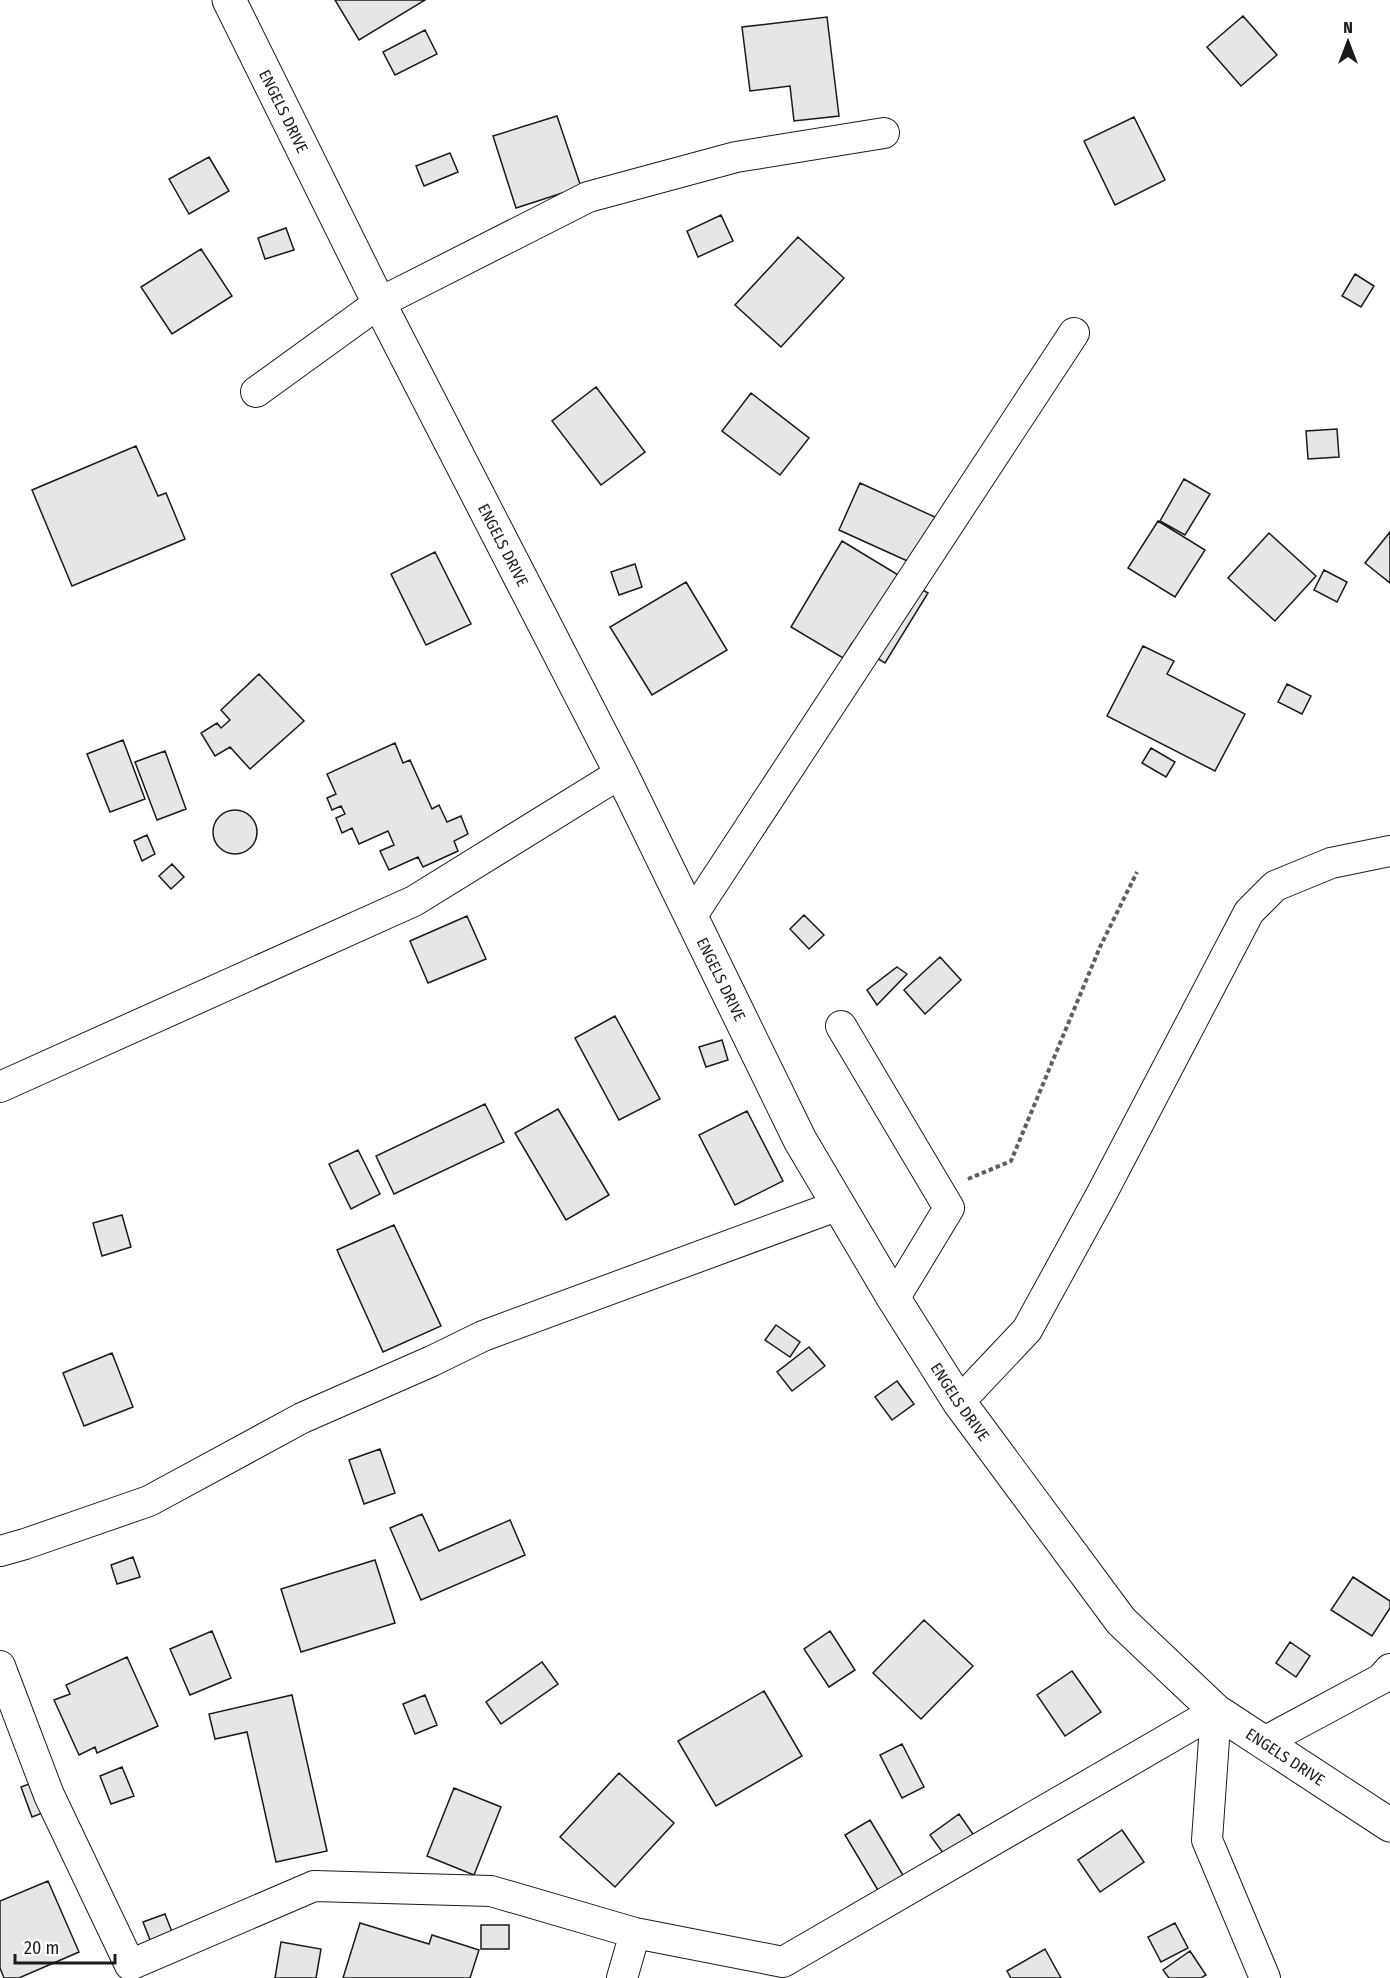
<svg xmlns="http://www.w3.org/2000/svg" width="1390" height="1978" font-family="'Fira Sans Condensed',sans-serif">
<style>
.building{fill:#e6e6e6;stroke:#1a1a1a;stroke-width:1.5}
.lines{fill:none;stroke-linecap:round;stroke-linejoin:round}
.street-casing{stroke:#1a1a1a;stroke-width:32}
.secondary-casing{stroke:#1a1a1a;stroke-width:35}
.path{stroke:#5f5f5f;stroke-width:4;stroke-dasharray:4.5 3;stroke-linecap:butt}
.street{stroke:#fff;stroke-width:30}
.secondary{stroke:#fff;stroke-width:33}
.labels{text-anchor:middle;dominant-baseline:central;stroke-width:4.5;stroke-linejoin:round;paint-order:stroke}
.street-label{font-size:16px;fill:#1a1a1a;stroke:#fff}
</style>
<rect width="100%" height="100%" fill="#fff"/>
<path class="building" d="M335,0H425L359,40Z
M1243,16L1277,55L1241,86L1207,47Z
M827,17L839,116L794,121L790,86L750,91L742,27Z
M425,30L437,54L395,75L383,52Z
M557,116L581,187L516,208L493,136Z
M1134,117L1165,180L1115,205L1084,141Z
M450,153L458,172L424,186L416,166Z
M209,157L229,191L189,214L169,179Z
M721,215L733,241L698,257L687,231Z
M286,228L294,250L265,259L258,238Z
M798,237L844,278L781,347L735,305Z
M201,249L232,296L172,334L141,287Z
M1355,274L1374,286L1361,307L1342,296Z
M596,387L645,452L601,485L552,421Z
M751,393L809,438L780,475L722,431Z
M1337,429L1339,457L1308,459L1306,431Z
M136,446L158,496L166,493L185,539L72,586L32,490Z
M1184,479L1210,494L1185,535L1160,521Z
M860,483L946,522L925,569L839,530Z
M1158,521L1205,550L1175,597L1128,568Z
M1390,532V583L1365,563Z
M1269,533L1316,576L1275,621L1228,578Z
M842,541L928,593L885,663L852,643L843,658L791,627Z
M435,552L471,624L426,645L391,574Z
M635,564L642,587L619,595L611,572Z
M1324,570L1347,582L1337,602L1314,590Z
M686,582L727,650L652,695L610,627Z
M1143,646L1174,661L1167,674L1245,714L1215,771L1107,716Z
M259,674L304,721L250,769L230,747L215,756L201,733L217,723L221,728L230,720L221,710Z
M1287,684L1311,696L1302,714L1278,702Z
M123,740L145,799L110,812L87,754Z
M395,743L403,763L410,760L432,809L439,805L447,822L461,816L468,834L454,841L458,851L423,867L418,857L389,870L380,851L394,845L388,831L359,844L352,828L342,833L336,818L345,814L341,806L332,810L327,798L336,794L327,774Z
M1151,748L1175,762L1166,777L1142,763Z
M165,751L186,809L157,820L135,762Z
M213 832a22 22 0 1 1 44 0a22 22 0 1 1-44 0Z
M147,835L155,854L142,861L134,841Z
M172,864L184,877L171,889L159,876Z
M804,915L824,935L809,949L790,929Z
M467,916L486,959L428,983L410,941Z
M940,957L961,980L925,1014L904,990Z
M897,967L907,974L877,1005L867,990Z
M615,1016L660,1099L619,1120L575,1038Z
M722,1040L728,1060L706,1067L699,1047Z
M485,1104L504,1142L394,1194L376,1156Z
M558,1109L609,1195L566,1220L515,1133Z
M747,1111L783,1181L735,1205L699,1135Z
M358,1150L380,1194L351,1209L329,1164Z
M122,1215L131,1247L102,1256L93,1223Z
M394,1225L441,1326L383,1352L337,1250Z
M776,1325L800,1342L790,1357L765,1340Z
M809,1347L825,1366L792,1391L777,1372Z
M112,1353L133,1407L84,1426L63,1373Z
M897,1381L914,1404L892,1420L875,1397Z
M380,1449L395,1493L364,1504L349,1460Z
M422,1514L439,1551L510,1520L525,1555L421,1600L390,1528Z
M133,1557L140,1577L117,1584L111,1565Z
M375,1560L395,1623L301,1652L281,1589Z
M1353,1577L1390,1601V1608L1372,1636L1331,1610Z
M924,1620L973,1666L921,1719L873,1673Z
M212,1631L231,1678L190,1695L170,1649Z
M830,1631L855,1670L829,1687L804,1649Z
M1290,1642L1310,1656L1296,1677L1276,1663Z
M127,1657L158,1726L97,1753L95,1747L79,1755L54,1700L70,1694L66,1685Z
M542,1662L558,1684L501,1724L486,1702Z
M1072,1671L1101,1712L1065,1736L1037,1695Z
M764,1691L802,1756L716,1806L678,1741Z
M292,1695L327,1851L276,1862L247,1732L215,1739L209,1714Z
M425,1695L437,1725L415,1734L403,1704Z
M902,1744L924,1787L902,1798L880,1755Z
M122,1767L134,1796L111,1804L100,1776Z
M619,1773L674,1823L615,1887L560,1837Z
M51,1776L63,1805L32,1817L21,1787Z
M454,1788L501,1807L474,1875L427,1856Z
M959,1814L980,1844L951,1864L930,1835Z
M870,1820L907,1882L882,1897L845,1835Z
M1122,1830L1144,1862L1100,1892L1078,1860Z
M48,1881L79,1952L19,1978H4L0,1968V1901Z
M165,1914L174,1937L152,1945L143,1922Z
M360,1923L429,1944L432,1935L479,1950L470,1978H343Z
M1175,1923L1188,1948L1161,1962L1148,1937Z
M481,1925H509V1949H481Z
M281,1942L321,1949L316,1978H275Z
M1045,1949L1061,1978H1011L1007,1971Z
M1190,1951L1206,1975L1201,1978H1169L1163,1970Z"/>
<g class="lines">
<g class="street-casing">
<path id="street" d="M256,392L379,303L588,197L736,157L884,133
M691,917L1074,333
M841,1026L949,1208L894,1299
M0,1087L414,901L621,773
M959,1402L1027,1330L1101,1195L1249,912L1275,886L1331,863L1390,851
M0,1551L25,1544L149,1501L302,1418L432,1361L483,1336L839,1205
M0,1666L49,1795L130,1965L314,1886L491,1891L635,1933L783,1962L1216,1711
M1216,1711L1207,1840L1265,1978
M1264,1742L1381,1679L1390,1669
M622,1978L635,1933"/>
</g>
<g class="secondary-casing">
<g id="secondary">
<path id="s1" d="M229,0L379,303L621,773L800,1140L894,1299L959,1402L1121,1621L1216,1711L1390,1825"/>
</g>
</g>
<path class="path" d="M968,1179L1011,1161L1100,947L1137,872"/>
<use href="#street" class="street"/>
<use href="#secondary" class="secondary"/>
</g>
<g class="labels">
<g class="street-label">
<text stroke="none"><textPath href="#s1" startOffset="124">ENGELS DRIVE</textPath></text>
<text stroke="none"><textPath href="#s1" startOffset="610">ENGELS DRIVE</textPath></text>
<text stroke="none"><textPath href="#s1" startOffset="1096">ENGELS DRIVE</textPath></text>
<text stroke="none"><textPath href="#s1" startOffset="1582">ENGELS DRIVE</textPath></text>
<text stroke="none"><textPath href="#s1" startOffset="2068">ENGELS DRIVE</textPath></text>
</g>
</g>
<g transform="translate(1348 42)" stroke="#ffffff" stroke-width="4.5" paint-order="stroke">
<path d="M0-4.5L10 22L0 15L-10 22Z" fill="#1a1a1a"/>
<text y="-9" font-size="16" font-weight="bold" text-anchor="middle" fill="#1a1a1a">N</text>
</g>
<path d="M15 1954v9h100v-9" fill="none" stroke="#1a1a1a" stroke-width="3"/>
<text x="24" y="1954" font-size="18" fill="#1a1a1a" stroke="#ffffff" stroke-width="4.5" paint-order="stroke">20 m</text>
</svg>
